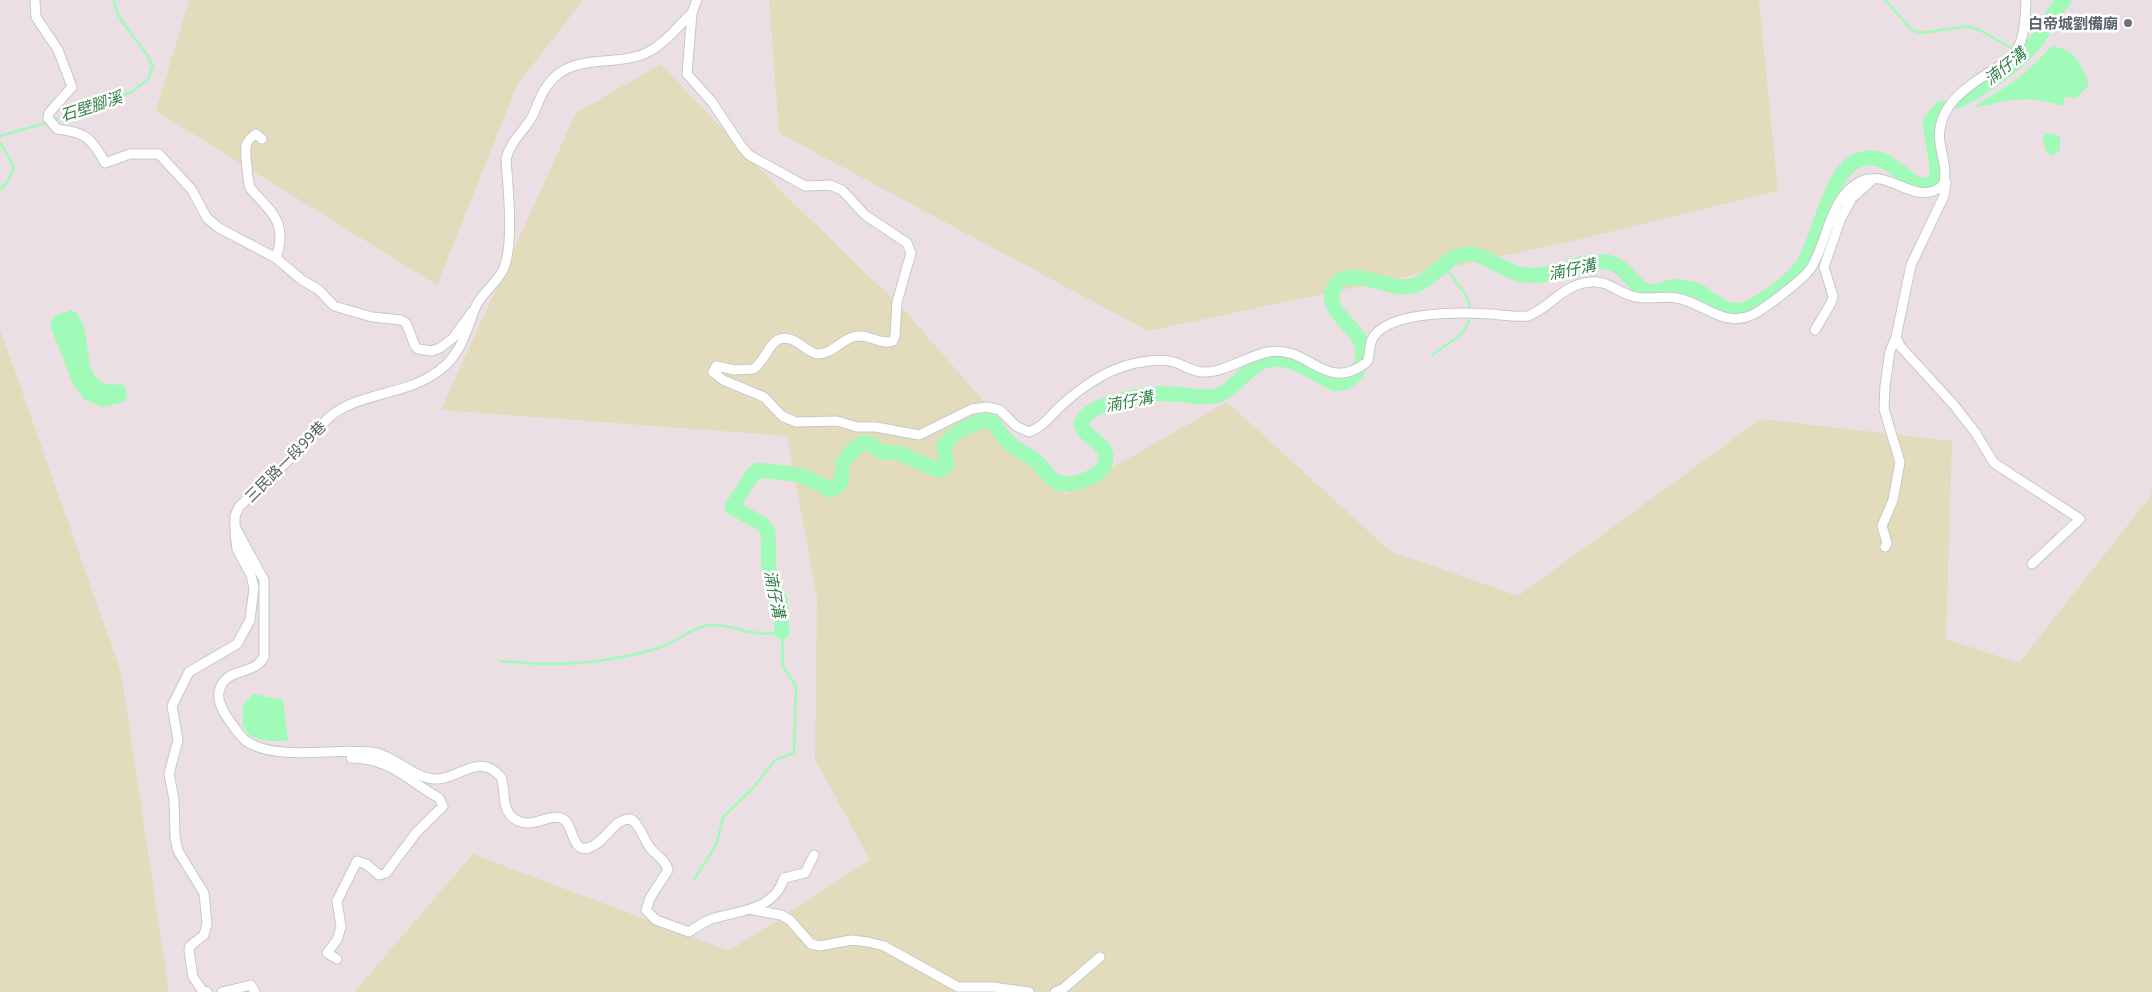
<svg xmlns="http://www.w3.org/2000/svg" width="2152" height="992" font-family="'Noto Sans','Noto Sans TC',sans-serif">
<style>
.green{fill:#e2dcbc}
.water{fill:#9ffbb7}
.lines{fill:none;stroke-linecap:round;stroke-linejoin:round}
.stream{stroke:#9ffbb7;stroke-width:2.5}
.river{stroke:#9ffbb7;stroke-width:15}
.minor-casing{stroke:#c3cac6;stroke-width:11}
.minor{stroke:#fff;stroke-width:9}
.worship-dot{fill:#6b7280;stroke:#fff;stroke-width:2}
.labels{text-anchor:middle;dominant-baseline:central;stroke-width:5;stroke-linejoin:round;paint-order:stroke}
.worship-label{font-size:15px;font-weight:bold;fill:#5b616d;stroke:#fff;text-anchor:end}
.street-label{font-size:15px;fill:#58605b;stroke:#fff}
.water-label{font-size:16px;font-style:italic;fill:#32814c;stroke:#fff}
</style>
<rect width="100%" height="100%" fill="#ebdfe4"/>
<path class="green" d="M189,0H583L517,85L437,285L156,111Z
M769,0H1759L1778,191L1568,242L1148,331L779,133Z
M661,64L783,193L906,312L1065,495L1227,402L1390,551L1518,596L1761,419L1952,441L1946,639L2019,663L2149,498L2152,487V992H354L473,854L729,951L870,860L815,759L817,597L787,436L441,410L576,113Z
M0,329L121,672L169,992H0Z"/>
<path class="water" d="M2052,46C2075,50 2082,64 2089,85L2076,98L2065,97L2062,106C2024,94 2011,100 1973,108C1987,97 1997,93 2010,84C2026,73 2039,60 2052,46Z
M2048,133L2060,136V150L2052,156L2047,154L2042,137Z
M72,310C99,326 73,392 121,384L125,387L127,395L124,402L102,407L84,399L73,384L50,325L54,316Z
M253,694L283,700L288,740C275,742 248,743 243,725C242,719 243,711 243,705Z"/>
<g class="lines">
<path class="stream" d="M1885,0L1912,30L1922,33L1968,26L1981,31L2010,47
M2022,55H2023
M54,120L132,92L148,79L153,66C143,43 116,22 114,0
M0,136L49,122
M0,142L14,167L8,181L0,190
M1444,266L1466,295L1471,311
M1433,355C1447,341 1461,341 1469,321
M500,661C557,666 603,665 658,648C677,643 695,624 714,625C739,626 754,638 782,632L783,666L796,687L794,753L775,760L754,787L723,817L717,843L694,880"/>
<path class="river" d="M1958,101C1984,86 2014,68 2033,45C2045,31 2051,14 2064,0
M1362,358C1370,328 1318,315 1335,286C1347,265 1385,287 1403,287C1432,287 1441,257 1465,254C1482,251 1505,273 1524,275C1553,279 1578,259 1606,262C1626,264 1631,286 1648,291C1657,294 1668,285 1679,287C1685,288 1693,288 1698,291C1714,300 1728,317 1748,308C1767,299 1789,283 1802,266C1821,240 1829,160 1867,158C1888,156 1903,177 1919,186L1933,183L1938,174L1930,122L1942,108
M960,431L978,422L990,420C998,425 998,432 1004,438C1012,448 1025,453 1035,460C1041,465 1045,472 1050,477C1062,489 1080,483 1093,476C1101,473 1107,465 1106,455C1103,440 1083,438 1081,423C1091,400 1150,393 1173,394C1187,394 1204,400 1219,395C1240,386 1251,359 1276,359C1297,359 1317,376 1336,384C1347,384 1353,377 1359,368
M842,465L851,452L862,443L870,444L882,452L899,453L937,470L943,469L947,465L944,447L952,436
M782,632L780,601L769,570L768,532L762,524L732,507L753,474L758,470L801,475L831,490L840,484L842,475"/>
<g class="minor-casing">
<path id="minor" d="M35,0L36,17L58,50L72,87L49,113L48,118L57,129C85,132 92,138 105,163L130,154H159L192,190L207,218L219,228L276,258L302,280L319,290L334,306L372,317L401,320L406,323L415,346L418,349L432,351L440,348L453,338L472,312
M697,0L692,13L687,74L712,102L742,147L749,155L805,186L830,185L842,190L865,215L907,243L911,253L897,302L895,336L893,341C880,346 867,332 853,337C840,341 832,354 817,354C806,351 800,342 790,339C769,333 767,362 753,369L734,370L716,366L713,372L723,380L764,397L782,416L796,422L837,421L857,427H876L919,435L972,409L987,407L1000,410L1016,426L1029,432C1044,427 1052,413 1064,403C1080,389 1101,374 1122,367C1136,362 1160,358 1174,362C1184,365 1192,372 1203,372C1223,373 1248,356 1268,352C1309,344 1325,395 1367,362C1371,354 1368,343 1374,336C1392,311 1461,312 1490,314C1503,315 1515,317 1528,316C1551,307 1562,285 1590,282C1607,280 1617,292 1632,296C1647,301 1663,295 1677,298C1704,303 1724,328 1752,315C1763,310 1805,278 1811,268C1828,241 1829,197 1861,181C1890,168 1917,209 1943,185C1948,172 1942,157 1940,143C1934,100 1980,79 2011,59C2025,42 2025,21 2026,0
M692,13C678,26 664,45 646,53C613,68 570,51 547,86C540,95 537,107 532,117C523,132 510,142 506,159C508,187 514,243 504,268C497,284 481,293 475,308C465,336 459,360 431,376C402,394 365,393 336,412C322,421 316,433 305,444C284,466 261,485 239,507L235,516V527L264,580V657C253,677 224,666 219,692C217,702 224,713 229,720C234,727 239,735 246,741C278,763 340,746 377,753C397,758 414,778 435,779C459,780 478,751 501,777C506,789 501,807 512,817C531,833 549,811 563,819C574,825 571,852 588,848C605,844 614,817 631,819C641,826 643,839 651,849C657,856 666,860 668,870L650,898L646,910L656,920L689,932C695,928 702,923 709,920C736,910 773,913 784,878L805,873L814,855
M262,139L256,134C252,136 247,141 246,146C245,152 248,182 250,188C272,213 288,222 276,258
M1946,182L1944,196L1911,265L1896,337L1900,346L1953,404L1975,432L1994,463L2080,519L2032,564
M1815,330L1831,303L1833,296L1824,267L1841,218L1852,198L1870,182
M1885,547L1887,543L1882,526L1893,500L1900,462L1884,409L1885,386L1890,351L1896,337
M753,910L781,915L790,920L811,944L820,946L851,940L868,942L884,946L958,987H993L1029,992
M337,959L327,953L337,940L341,927L337,901L357,861L366,864L379,875L386,873L416,833L443,806L439,798C408,781 391,758 351,758
M207,992L202,990L193,977L189,951L190,946L204,935L207,924L204,893L178,851L175,837L174,799L169,774L178,740L172,706L189,672L237,644L250,620L254,588L251,575L237,549L235,532
M222,992L251,985L255,992
M1055,992L1064,988L1100,957"/>
</g>
<use href="#minor" class="minor"/>
</g>
<circle class="worship-dot" cx="2128" cy="23" r="5"/>
<g class="labels">
<g class="worship-label">
<text x="2118" y="23">白帝城劉備廟</text>
</g>
<g class="street-label">
<text transform="translate(285 461) rotate(-45)">三民路一段99巷</text>
</g>
<g class="water-label">
<text transform="translate(2005 66) rotate(-39)">湳仔溝</text>
<text transform="translate(91 106) rotate(-18)">石壁腳溪</text>
<text transform="translate(1572 269) rotate(-12)">湳仔溝</text>
<text transform="translate(1129 401) rotate(-11)">湳仔溝</text>
<text transform="translate(775 594) rotate(79)">湳仔溝</text>
</g>
</g>
</svg>
